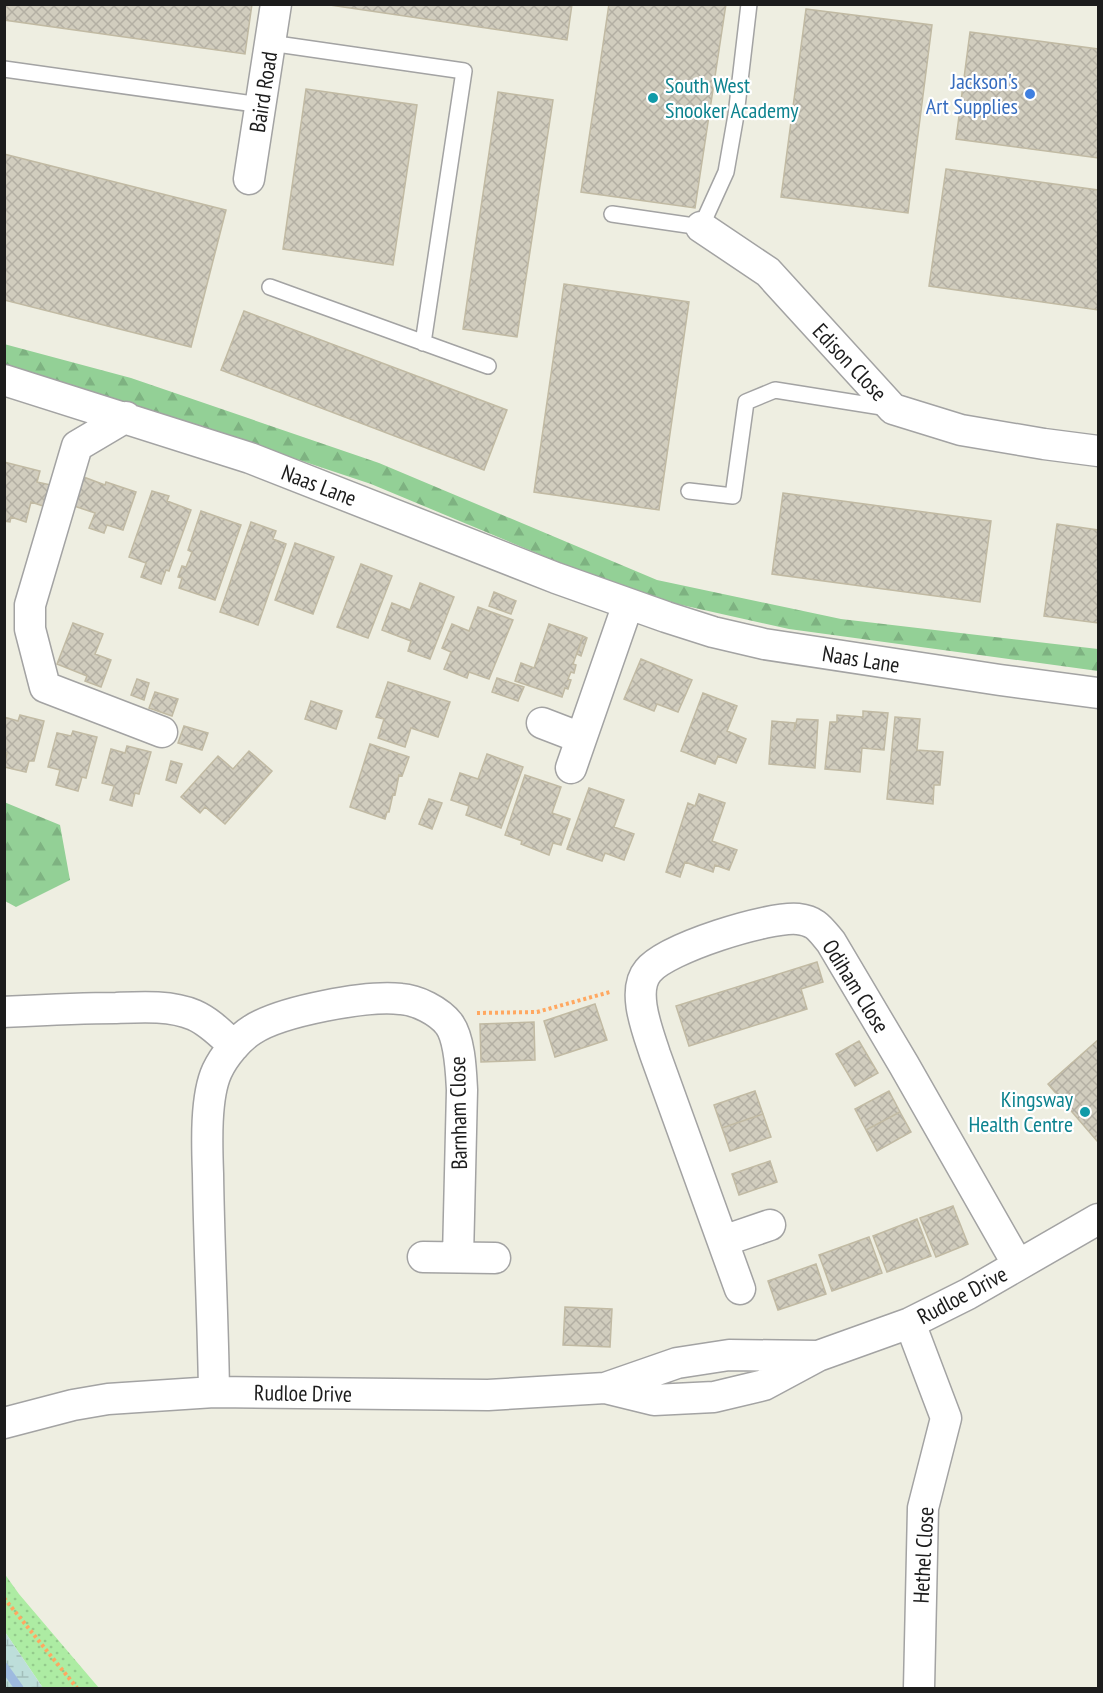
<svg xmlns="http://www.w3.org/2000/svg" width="1103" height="1693" font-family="'PT Sans Narrow',sans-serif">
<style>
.grass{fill:url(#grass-dots)}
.forest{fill:url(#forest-firs)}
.wetland{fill:url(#wetland-marsh)}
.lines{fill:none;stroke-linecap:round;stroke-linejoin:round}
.stream{stroke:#9ebadf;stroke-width:9}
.building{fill:url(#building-cross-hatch);stroke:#c1baa3;stroke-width:1.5}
.lane-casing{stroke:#a3a3a3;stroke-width:18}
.street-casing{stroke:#a3a3a3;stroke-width:33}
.path{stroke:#ffa861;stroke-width:4;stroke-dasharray:3 3;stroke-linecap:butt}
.lane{stroke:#fff;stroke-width:15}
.street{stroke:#fff;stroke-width:30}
.shop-dot{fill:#3f7fe0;stroke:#fff;stroke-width:2}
.culture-dot{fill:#0f9aa8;stroke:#fff;stroke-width:2}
.labels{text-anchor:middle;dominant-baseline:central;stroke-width:4.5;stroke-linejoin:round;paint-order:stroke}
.shop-label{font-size:22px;fill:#366cbe;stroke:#fff;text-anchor:end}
.culture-label{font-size:22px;fill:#0d838f;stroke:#fff;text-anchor:start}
.street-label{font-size:22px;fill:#1c1c1c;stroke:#fff}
</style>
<defs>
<pattern id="grass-dots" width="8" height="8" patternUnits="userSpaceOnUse" patternTransform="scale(1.5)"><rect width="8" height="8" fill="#adeca3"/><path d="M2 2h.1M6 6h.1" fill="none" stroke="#94ca8c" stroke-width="1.8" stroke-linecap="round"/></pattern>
<pattern id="forest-firs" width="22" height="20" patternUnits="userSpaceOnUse" patternTransform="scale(1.5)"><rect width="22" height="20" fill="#93d096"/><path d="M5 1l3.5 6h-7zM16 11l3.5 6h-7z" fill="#7eb281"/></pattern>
<pattern id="wetland-marsh" width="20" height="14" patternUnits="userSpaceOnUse" patternTransform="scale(1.5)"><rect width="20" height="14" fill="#bddeda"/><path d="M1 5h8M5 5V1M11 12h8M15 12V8" fill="none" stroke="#a2beba"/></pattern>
<pattern id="building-cross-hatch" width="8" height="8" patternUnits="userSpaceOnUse" patternTransform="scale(1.5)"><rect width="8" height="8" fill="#d1cdbe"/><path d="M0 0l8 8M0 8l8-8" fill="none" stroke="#b3afa3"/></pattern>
</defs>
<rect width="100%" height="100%" fill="#eeeee1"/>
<path class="grass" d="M4,1573L19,1594L99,1688H43L5,1632Z"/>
<path class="forest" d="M4,344L131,378L379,463L657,580L841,619L1098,649V671L789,629L637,595L371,484L128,403L5,367Z
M4,802L60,825L70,880L16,907L5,901Z"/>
<path class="wetland" d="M5,1632L43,1688H5Z"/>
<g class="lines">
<path class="stream" d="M4,1667L19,1688"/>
</g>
<path class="building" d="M4,4H252L245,54L4,20Z
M323,4H572L567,40Z
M609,4H726L695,208L581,192Z
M806,9L932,25L908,213L781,197Z
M970,32L1098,49V158L956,139Z
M306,89L417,105L393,265L283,249Z
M498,92L553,100L517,337L463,329Z
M4,154L226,210L191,347L4,300Z
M946,169L1098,190V310L929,286Z
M564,284L689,302L659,510L534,492Z
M244,311L507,410L484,470L221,370Z
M4,462L40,471L37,482L51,485L46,507L31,502L26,522L11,517L10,522L4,521Z
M81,476L105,485L106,482L136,492L123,530L107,525L104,533L89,528L95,513L71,505Z
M152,491L169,496L167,501L191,510L169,571L166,570L161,584L141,577L146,563L129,557Z
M783,493L991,521L980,602L772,574Z
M201,511L241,525L215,600L179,588L182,578L178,577L182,566L186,567L192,552L188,550Z
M251,522L276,531L273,539L286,544L258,625L220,612Z
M1057,524L1098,530V623L1044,616Z
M295,543L334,557L313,614L275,600Z
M361,564L392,576L368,638L337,627Z
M420,583L454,597L430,659L408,651L411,641L382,630L392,603L410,610Z
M494,592L516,601L511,614L489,606Z
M478,607L513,620L489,679L469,672L467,678L444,669L451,652L442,648L452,624L469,631Z
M73,623L103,634L95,654L111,660L101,687L85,681L87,676L57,664Z
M549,624L583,636L573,664L576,665L574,673L571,672L568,679L571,680L568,689L565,688L562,697L515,681L521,663L534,668Z
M583,636L587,638L581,656L577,654Z
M641,659L692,680L678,712L657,704L654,711L624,699Z
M497,678L524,687L518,701L492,692Z
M137,679L149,683L144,700L131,695Z
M388,682L450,702L438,737L411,728L405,747L378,738L384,719L376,717Z
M155,692L178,699L172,716L149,708Z
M703,693L737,706L727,731L746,739L736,763L718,756L715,764L681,751Z
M311,701L342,711L336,729L305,719Z
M863,711L888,713L884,750L862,748L860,772L825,769L830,722H837V715L863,717Z
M20,715L44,721L34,761H29L26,772L4,767L7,753L4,752V717L18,721Z
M895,717L920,719L917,750L943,752L940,785H934L933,804L887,799Z
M797,719L818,720L815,768L769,764L772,721L795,723L794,731Z
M184,726L208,733L202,750L178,743Z
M73,731L97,737L86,778L82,777L78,791L56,785L60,770L48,767L57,733L71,736Z
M370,744L409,757L402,776L399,775L395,795L393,794L389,812H387L385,819L350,807Z
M127,746L151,752L139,794L135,793L132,806L110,800L114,786L102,783L111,749L125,753Z
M249,751L272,771L225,824L205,807L200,813L181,797L218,756L233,769Z
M487,754L523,767L501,828L466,815L469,806L451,800L460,773L478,779Z
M171,761L182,764L176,783L166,780Z
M525,775L561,787L552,813L570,819L561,845L553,843L549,855L521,844L522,841L505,835Z
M589,788L624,800L614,827L634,834L624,860L605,853L602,861L567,849Z
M699,794L725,803L712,841L737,850L729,870L715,865L713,872L685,862L680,877L666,872L688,803L695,806Z
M429,799L442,803L432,829L419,824Z
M817,962L823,982L801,989L807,1009L689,1046L676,1006Z
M595,1004L607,1040L555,1057L544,1021Z
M534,1022L535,1060L481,1062L480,1024Z
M1098,1040V1140L1097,1141L1048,1084Z
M859,1041L878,1073L855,1086L836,1054Z
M755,1091L763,1114L722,1128L714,1105Z
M889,1091L900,1112L866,1130L855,1109Z
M900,1112L911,1132L877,1151L866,1130Z
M763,1114L771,1137L730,1151L722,1128Z
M770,1161L777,1182L739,1195L732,1174Z
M953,1206L968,1244L936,1257L920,1218Z
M917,1219L931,1256L887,1272L873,1236Z
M869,1237L882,1273L832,1291L819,1255Z
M816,1264L826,1294L778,1310L768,1281Z
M565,1307L612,1309L610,1347L563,1345Z"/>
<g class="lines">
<g class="lane-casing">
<path id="lane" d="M270,43L464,71L423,343
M4,69L261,105
M612,214L701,227L726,172L736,115L749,4
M270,287L488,366
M689,491L733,496L746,402L775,390L888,408"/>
</g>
<g class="street-casing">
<path id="street" d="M249,179L276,4
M701,227L768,272L893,409L961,430L1044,444L1098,451
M4,380L250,458L556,578L666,617L713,632L764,644L1000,680L1098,693
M126,417L77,446L30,605V629L45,687L162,732
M542,723L581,738
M571,768L628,604
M4,1012C42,1010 79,1008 116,1008C140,1007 171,1005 194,1015C210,1022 222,1035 234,1046
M723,1241L770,1225
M423,1257L495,1258
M740,1289L655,1054C648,1032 631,991 648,971C666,948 769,916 798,919C816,921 820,929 831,942L904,1065L1018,1265
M910,1323L946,1418L923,1508L919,1688
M605,1388L654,1400L714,1397L764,1385L818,1356L910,1323L968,1294L1098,1219
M214,1392C213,1319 209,1247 208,1174C207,1146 205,1097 217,1071C224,1056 239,1038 252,1030C281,1011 367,995 401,999C417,1000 439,1011 449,1024C460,1039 461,1071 462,1090L458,1257
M4,1423L73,1405L108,1399L214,1392L488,1395L605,1388L677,1363L729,1355L818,1356"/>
</g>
<path class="path" d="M477,1013L537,1012L610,992
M4,1598L77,1688"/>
<use href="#lane" class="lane"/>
<use href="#street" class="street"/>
</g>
<circle class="shop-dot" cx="1030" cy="94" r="6"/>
<g class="culture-dot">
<circle cx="653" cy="98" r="6"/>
<circle cx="1085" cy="1112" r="6"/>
</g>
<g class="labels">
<g class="shop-label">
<text x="1018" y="81">Jackson's<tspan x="1018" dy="25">Art Supplies</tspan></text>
</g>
<g class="culture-label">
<text x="665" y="85">South West<tspan x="665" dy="25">Snooker Academy</tspan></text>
<text x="1073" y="1099" text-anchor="end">Kingsway<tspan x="1073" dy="25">Health Centre</tspan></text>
</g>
<g class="street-label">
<text transform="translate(263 92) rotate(-81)">Baird Road</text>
<text transform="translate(850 362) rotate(47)">Edison Close</text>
<text transform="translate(319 485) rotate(21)">Naas Lane</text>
<text transform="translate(861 659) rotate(9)">Naas Lane</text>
<text transform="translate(856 986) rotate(58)">Odiham Close</text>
<text transform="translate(458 1113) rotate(-91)">Barnham Close</text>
<text transform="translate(962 1295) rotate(-28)">Rudloe Drive</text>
<text transform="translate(303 1393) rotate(1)">Rudloe Drive</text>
<text transform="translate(923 1555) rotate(-87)">Hethel Close</text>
</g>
</g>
<rect width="1103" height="1693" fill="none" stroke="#1c1c1c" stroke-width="12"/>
</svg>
